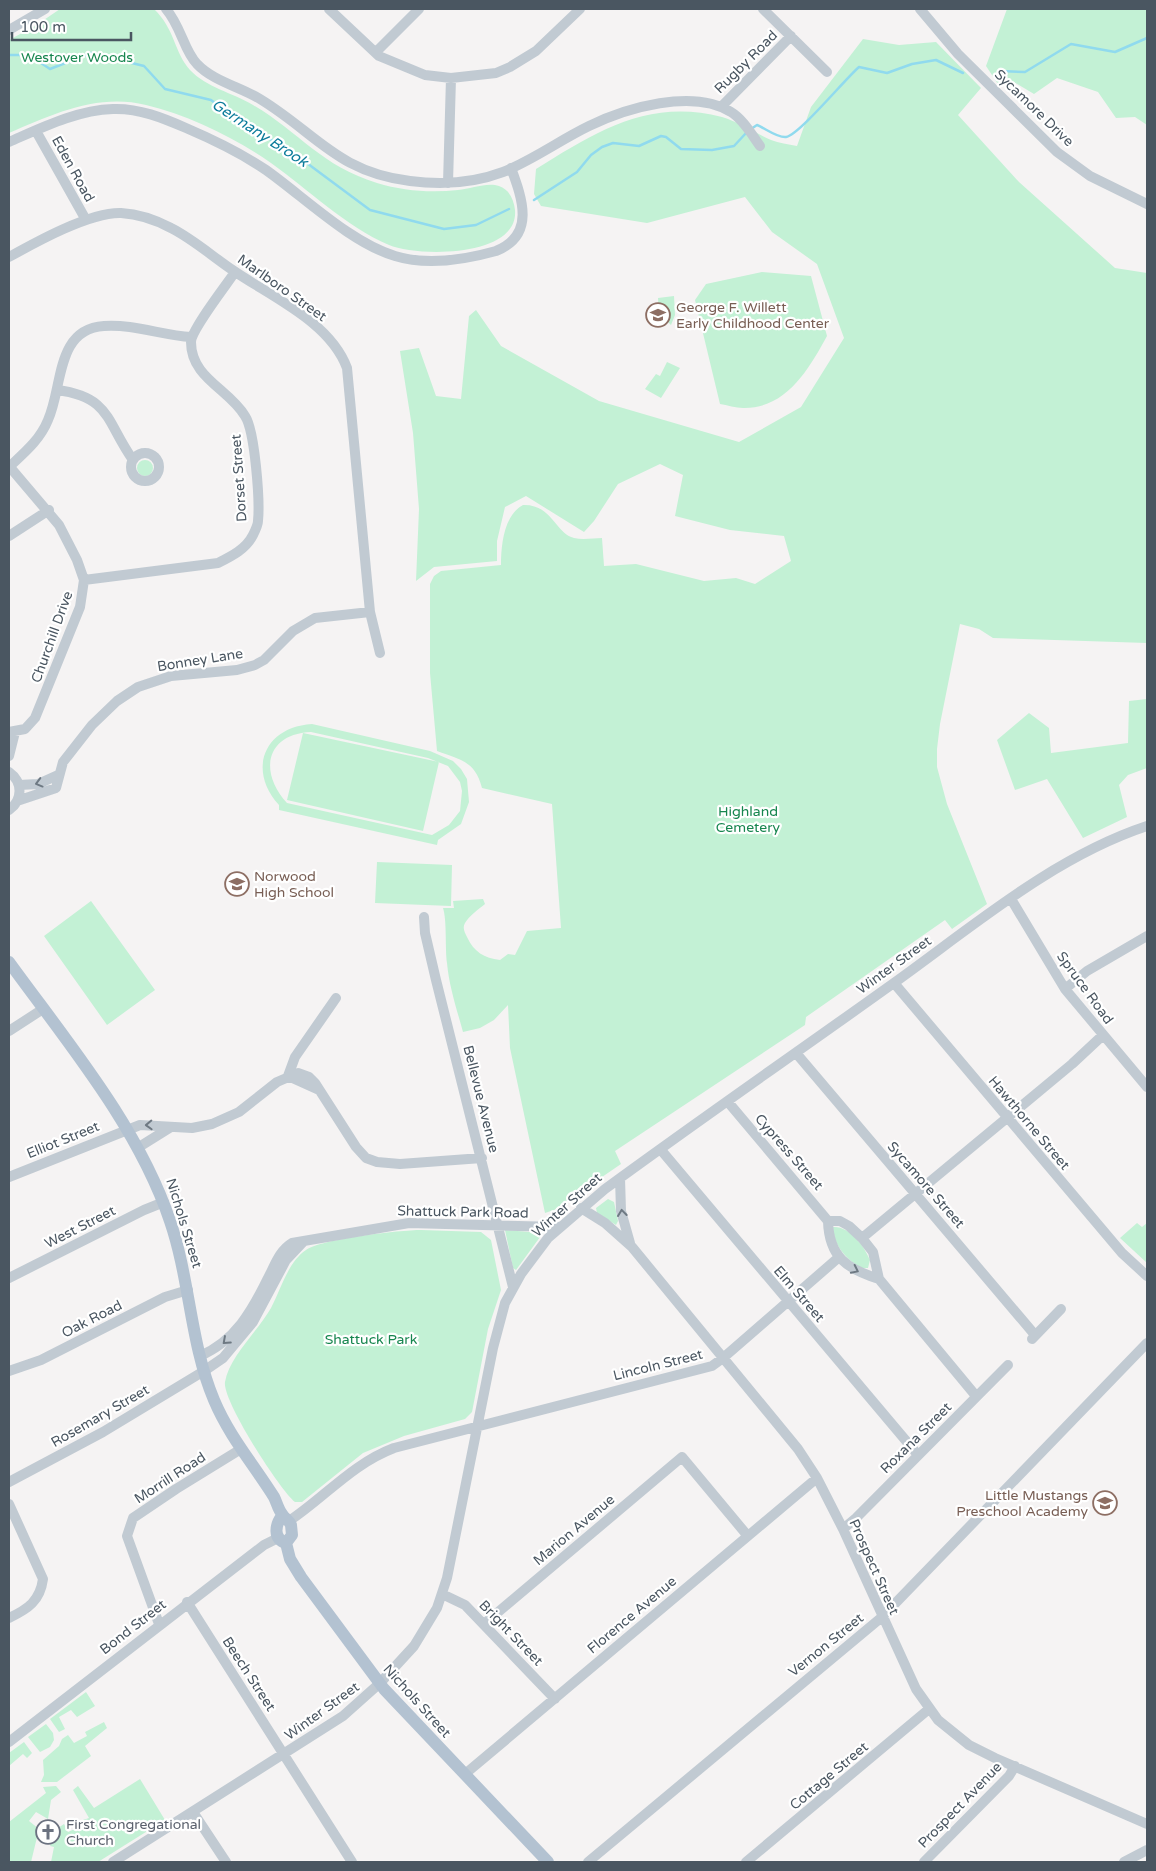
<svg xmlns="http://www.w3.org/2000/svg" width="1156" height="1871" font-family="'Varela Round',sans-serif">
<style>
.green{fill:#c3f1d5;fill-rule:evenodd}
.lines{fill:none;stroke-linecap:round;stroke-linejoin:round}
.stream{stroke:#90daee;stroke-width:2.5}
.minor{stroke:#c1cad2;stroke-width:10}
.major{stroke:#b3c2d1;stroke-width:12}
.oneway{stroke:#6e7983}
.labels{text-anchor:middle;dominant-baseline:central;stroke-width:4.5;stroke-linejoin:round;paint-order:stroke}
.park-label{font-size:14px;fill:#17864f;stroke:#fff}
.street-label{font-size:14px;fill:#4a5661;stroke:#fff}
.education-label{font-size:14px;fill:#785e54;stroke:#fff;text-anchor:start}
.worship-label{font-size:14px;fill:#5b616d;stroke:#fff;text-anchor:start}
.water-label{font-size:15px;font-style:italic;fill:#0c7c9b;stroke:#fff}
</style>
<rect width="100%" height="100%" fill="#f5f3f3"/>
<path class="green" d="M60,9H154C175,29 174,52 190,70C206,87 233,93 253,105C299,132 321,166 377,183C403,191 431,193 458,190C471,189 487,182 499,186C509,189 514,200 515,210C519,258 417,257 389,245C345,226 309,190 271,163C235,138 189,115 146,105C98,93 53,114 9,133V40L35,26Z
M1007,9H1147V125L1135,117L1116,118L1098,92L1057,78L1034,94L1012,81L998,84L986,66Z
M863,39L899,45L936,42L981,88L958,115L1019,182L1115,268L1147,273V643L993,638L979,629L960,624L940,724L937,749V767L947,804L987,904L952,929L945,920L806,1017L805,1025L615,1151L621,1164L554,1210L545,1213L510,1048L508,1005L494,1020L480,1028L463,1032C457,1010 449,986 447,963C445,948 447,920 443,908H454L453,901L483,899L485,904C479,909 469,916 465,923C462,928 465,933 467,937C474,952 484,958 500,960L508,954L515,955L527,931L561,928L552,804L482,788C475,761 461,760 437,751L430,673V584L434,576L441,571L501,565C501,545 504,515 523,505C552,504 555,533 574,538C583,540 594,538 602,538L604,566L636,564L704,581L736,578L755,584L791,561L784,536L730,530L675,516L683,475L660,464L618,484L594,521L584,532L526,496L505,507L497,541V561L434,567L416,581L419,509L413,433L400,351L419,348L436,396L461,399L469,316L476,310L501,346L599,401L739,442L801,407L844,338L817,264L772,232L745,197L647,223L541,206L534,194L536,169C596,132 648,98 722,117C739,122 755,133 771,140C779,143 788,144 797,146L811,107Z
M762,272L811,276L827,336C809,369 786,409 743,408C736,408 727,405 720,404L695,300L706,284Z
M674,296L675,315L671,325L659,313L658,298Z
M667,362L680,368L661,398L645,389L656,374L660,376Z
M137 468a8 8 0 1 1 16 0a8 8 0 1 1-16 0Z
M1147,699V768L1128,775L1119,785L1127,817L1083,838L1047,779L1015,790L997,740L1029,713L1049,728L1051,753L1128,743L1129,701Z
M312,724L430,751L453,761L461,769L467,779L469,802L461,824L438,840L437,845L279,810V805C247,770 264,727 312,724ZM311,732L428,758L448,766L460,782L462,791L460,811L449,825L432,835L287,803C259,773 265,734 311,732Z
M303,733L439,762L423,831L287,800Z
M377,862L452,865L451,906L375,903Z
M91,901L155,990L107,1025L44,936Z
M608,1199L614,1202L618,1221L616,1225L597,1213L596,1208Z
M1137,1223L1142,1227L1147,1223V1263L1120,1238Z
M833,1227C850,1226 864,1246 870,1260L868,1268H860C845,1257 834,1246 833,1227Z
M421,1230L481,1232L491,1240L501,1290L488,1329L472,1412L465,1419L404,1436L363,1453L302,1502H295C279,1489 222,1400 225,1382C229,1357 258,1331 271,1308C281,1289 288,1262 306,1250C321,1239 400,1230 421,1230Z
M505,1230L543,1233L516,1270L513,1268Z
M86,1692L95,1706L77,1717L71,1710L59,1717L65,1729L59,1732L50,1719Z
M104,1722L107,1728L85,1746L91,1756L57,1782H41L44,1775L43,1760L59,1746L62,1739L68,1735L74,1743L87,1736L85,1732Z
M46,1724L53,1733L54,1740L50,1747L40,1752L28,1737Z
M24,1742L32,1753L27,1758L23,1754L9,1766V1753Z
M140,1779L165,1820L98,1862H51L54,1847L50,1846L58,1828L64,1824L68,1832L84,1825L83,1820L89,1818L73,1790L78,1786L94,1808Z
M56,1786L61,1792L51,1800L48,1819L36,1812L29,1821L39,1829L31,1862H9V1822L46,1793L43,1787Z"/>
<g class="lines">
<path class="stream" d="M9,55H29L50,69L91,53L144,66L165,89L211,100L239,121L292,152L370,210L444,229L476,225L509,209
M1000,71L1025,72L1071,44L1115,52L1147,38
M751,129L757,125C765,128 777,138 786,137C799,135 845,79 859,67L887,73L912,64L936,60L963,73
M534,200L577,172L591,155L602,147L613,143L639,146L661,136L666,137L681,149L712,150L734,146L747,132"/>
<path class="minor" d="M166,9C181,26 184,51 197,64C213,81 240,87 260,99C316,133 337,172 410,181C441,185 474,183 503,172C533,160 560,140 589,126C626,108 693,88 731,112C743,119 752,135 760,146
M329,9L379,56L425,75L451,78L496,73L510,67L536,51L580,9
M763,9L827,72
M920,9L958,54L1057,152L1090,176L1147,204
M9,30L45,9
M376,52L419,9
M721,107L791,36
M36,131L86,220
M9,142C41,128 77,110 113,109C139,108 163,118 186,128C214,140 241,153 266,170C304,197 351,243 395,256C427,266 464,260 496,251C536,235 522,198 511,168
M448,183L451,78
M9,257C36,242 90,212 121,213C138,214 156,220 171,228C193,239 213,257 234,271C272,297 330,322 347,368L370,612L380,653
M57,390C111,397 106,422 133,460
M131 467a14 14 0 1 1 28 0a14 14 0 1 1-28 0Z
M9,466L59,525L77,560L84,580L80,607L35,718L25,729L9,732
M9,467C24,453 40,440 48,420C63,388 55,329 104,326C133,324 162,335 191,337
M9,536L49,510
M84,580L218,563C232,556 246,549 253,535C255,531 258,525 258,521C260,501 255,431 245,416C229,389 191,378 191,342C191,330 227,284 235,272
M9,756L15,732
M9,772C23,782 23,800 9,810
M19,785L38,784L58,775
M17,801L56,788L63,762L92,725L117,701L138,687L171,676L237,670L255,665L264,660L293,631L315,618L370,612
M1011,899L1065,989L1147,1087
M424,917L425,933L436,980L513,1287
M894,983L1122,1253L1147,1276
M1065,989L1087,971L1147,936
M9,1031L43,1009
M796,1053L1035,1335
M288,1076L295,1057L336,998
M288,1076L319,1090
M728,1102L828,1221C829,1257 847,1269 879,1279
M139,1147L171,1127
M661,1150L918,1455
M9,1177L140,1125L192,1128L212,1124L239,1112L277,1082L298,1073L309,1077L315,1083L356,1147L366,1158L377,1162L400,1164L482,1158
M620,1178L621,1211L630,1243
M581,1208L605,1223L632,1247L798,1449L817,1478L843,1529L916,1689L938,1720L969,1745L995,1758L1147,1824
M828,1221H840L849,1226L862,1238L873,1252L879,1279L976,1396
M862,1238L1072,1064L1102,1036
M9,1278L144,1210L164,1202
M1032,1339L1061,1309
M200,1356C235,1341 252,1311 268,1278C275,1265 279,1251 292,1243L409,1223L559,1227
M9,1371L41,1360L165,1297L188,1290
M9,1482L103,1432L204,1371L223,1358L253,1322L286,1260L303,1242
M9,1504L43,1579C40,1601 28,1609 9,1618
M289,1521C325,1497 352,1464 394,1448L712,1366L723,1358L838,1258
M843,1529L856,1518L1008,1365
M442,1594L465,1605L555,1699
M187,1602L352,1862
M159,1624L127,1536L133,1518L176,1489L241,1449
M484,1624L682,1457L747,1535
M9,1742L264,1545L278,1538
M465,1774L817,1478
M193,1812L226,1862
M113,1862L343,1716L380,1683L414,1646L437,1608L447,1578L493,1348L505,1303L521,1274L548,1238L605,1189C699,1120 796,1053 891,985C971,928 1053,857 1147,826
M588,1862L882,1617L1147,1343
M746,1862L929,1709
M924,1862L1009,1776L1015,1766
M1124,1862L1147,1850"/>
<path class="major" d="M9,962C67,1042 138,1126 170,1221C190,1279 190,1343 214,1400C229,1436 254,1465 274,1497C277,1503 278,1509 282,1514C284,1518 289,1520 291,1525L292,1535L286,1543
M282,1516C275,1525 273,1539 286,1543L290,1559L301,1577L384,1689L548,1862"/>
</g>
<defs><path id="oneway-chevron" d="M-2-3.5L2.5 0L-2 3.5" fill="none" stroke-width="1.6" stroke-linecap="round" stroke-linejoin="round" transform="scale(1.25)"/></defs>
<g class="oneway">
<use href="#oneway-chevron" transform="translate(39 783) rotate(165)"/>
<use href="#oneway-chevron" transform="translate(149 1125) rotate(178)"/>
<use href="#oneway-chevron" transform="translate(622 1213) rotate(-97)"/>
<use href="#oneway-chevron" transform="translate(855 1270) rotate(26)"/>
<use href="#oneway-chevron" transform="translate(226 1341) rotate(138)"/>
</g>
<defs>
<g id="school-ring" transform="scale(1.25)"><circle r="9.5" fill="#fff" stroke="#8d6e63" stroke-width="1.5"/><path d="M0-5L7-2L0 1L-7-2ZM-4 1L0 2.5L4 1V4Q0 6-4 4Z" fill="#8d6e63"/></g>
<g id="church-ring" transform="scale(1.25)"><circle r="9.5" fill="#fff" stroke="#6b7280" stroke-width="1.5"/><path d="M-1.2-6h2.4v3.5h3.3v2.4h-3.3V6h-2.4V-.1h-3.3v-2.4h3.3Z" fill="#6b7280"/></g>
</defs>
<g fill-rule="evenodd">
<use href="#school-ring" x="658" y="315"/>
<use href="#school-ring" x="237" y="884"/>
<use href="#school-ring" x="1105" y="1503"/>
<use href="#church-ring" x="48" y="1832"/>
</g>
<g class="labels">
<g class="park-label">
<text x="77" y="57">Westover Woods</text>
<text x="748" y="811">Highland<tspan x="748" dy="16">Cemetery</tspan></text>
<text x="371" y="1339">Shattuck Park</text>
</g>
<g class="street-label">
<text transform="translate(746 62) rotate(-45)">Rugby Road</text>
<text transform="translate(1034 108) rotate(44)">Sycamore Drive</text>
<text transform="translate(73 169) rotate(61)">Eden Road</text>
<text transform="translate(282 288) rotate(35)">Marlboro Street</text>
<text transform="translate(239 478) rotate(-94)">Dorset Street</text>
<text transform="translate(52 637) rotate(-70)">Churchill Drive</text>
<text transform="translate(200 660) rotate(-9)">Bonney Lane</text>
<text transform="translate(894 965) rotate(-36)">Winter Street</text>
<text transform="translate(1085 988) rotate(54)">Spruce Road</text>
<text transform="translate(481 1099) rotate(76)">Bellevue Avenue</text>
<text transform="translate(1029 1123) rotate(50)">Hawthorne Street</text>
<text transform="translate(63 1140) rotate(-22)">Elliot Street</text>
<text transform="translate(789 1152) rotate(49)">Cypress Street</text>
<text transform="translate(926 1185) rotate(49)">Sycamore Street</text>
<text transform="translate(567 1205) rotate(-42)">Winter Street</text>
<text transform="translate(463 1212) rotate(1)">Shattuck Park Road</text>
<text transform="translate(184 1223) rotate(73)">Nichols Street</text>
<text transform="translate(80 1227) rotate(-27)">West Street</text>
<text transform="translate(799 1294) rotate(49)">Elm Street</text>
<text transform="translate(92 1319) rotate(-27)">Oak Road</text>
<text transform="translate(658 1365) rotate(-14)">Lincoln Street</text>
<text transform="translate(100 1416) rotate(-30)">Rosemary Street</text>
<text transform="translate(916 1438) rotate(-45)">Roxana Street</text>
<text transform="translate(170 1478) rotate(-33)">Morrill Road</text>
<text transform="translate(574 1530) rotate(-40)">Marion Avenue</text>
<text transform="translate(874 1567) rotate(66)">Prospect Street</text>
<text transform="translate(632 1615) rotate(-40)">Florence Avenue</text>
<text transform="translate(133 1627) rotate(-38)">Bond Street</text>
<text transform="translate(511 1633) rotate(46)">Bright Street</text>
<text transform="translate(826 1645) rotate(-39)">Vernon Street</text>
<text transform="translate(249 1674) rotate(57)">Beech Street</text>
<text transform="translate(417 1701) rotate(48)">Nichols Street</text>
<text transform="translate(322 1711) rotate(-36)">Winter Street</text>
<text transform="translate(829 1776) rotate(-40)">Cottage Street</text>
<text transform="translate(960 1805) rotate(-46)">Prospect Avenue</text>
</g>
<g class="education-label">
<text x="676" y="307">George F. Willett<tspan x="676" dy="16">Early Childhood Center</tspan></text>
<text x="254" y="876">Norwood<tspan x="254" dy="16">High School</tspan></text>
<text x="1088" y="1495" text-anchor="end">Little Mustangs<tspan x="1088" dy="16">Preschool Academy</tspan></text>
</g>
<g class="worship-label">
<text x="66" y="1824">First Congregational<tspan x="66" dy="16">Church</tspan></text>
</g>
<g class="water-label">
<text transform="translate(260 133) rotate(33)">Germany Brook</text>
</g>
</g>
<rect width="1156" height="1871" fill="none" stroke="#4a5661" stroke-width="20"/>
<path d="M12 32v8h119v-8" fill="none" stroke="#4a5661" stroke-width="2.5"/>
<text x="20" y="32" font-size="15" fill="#4a5661" stroke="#ffffff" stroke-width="4" paint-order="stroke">100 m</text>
</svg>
